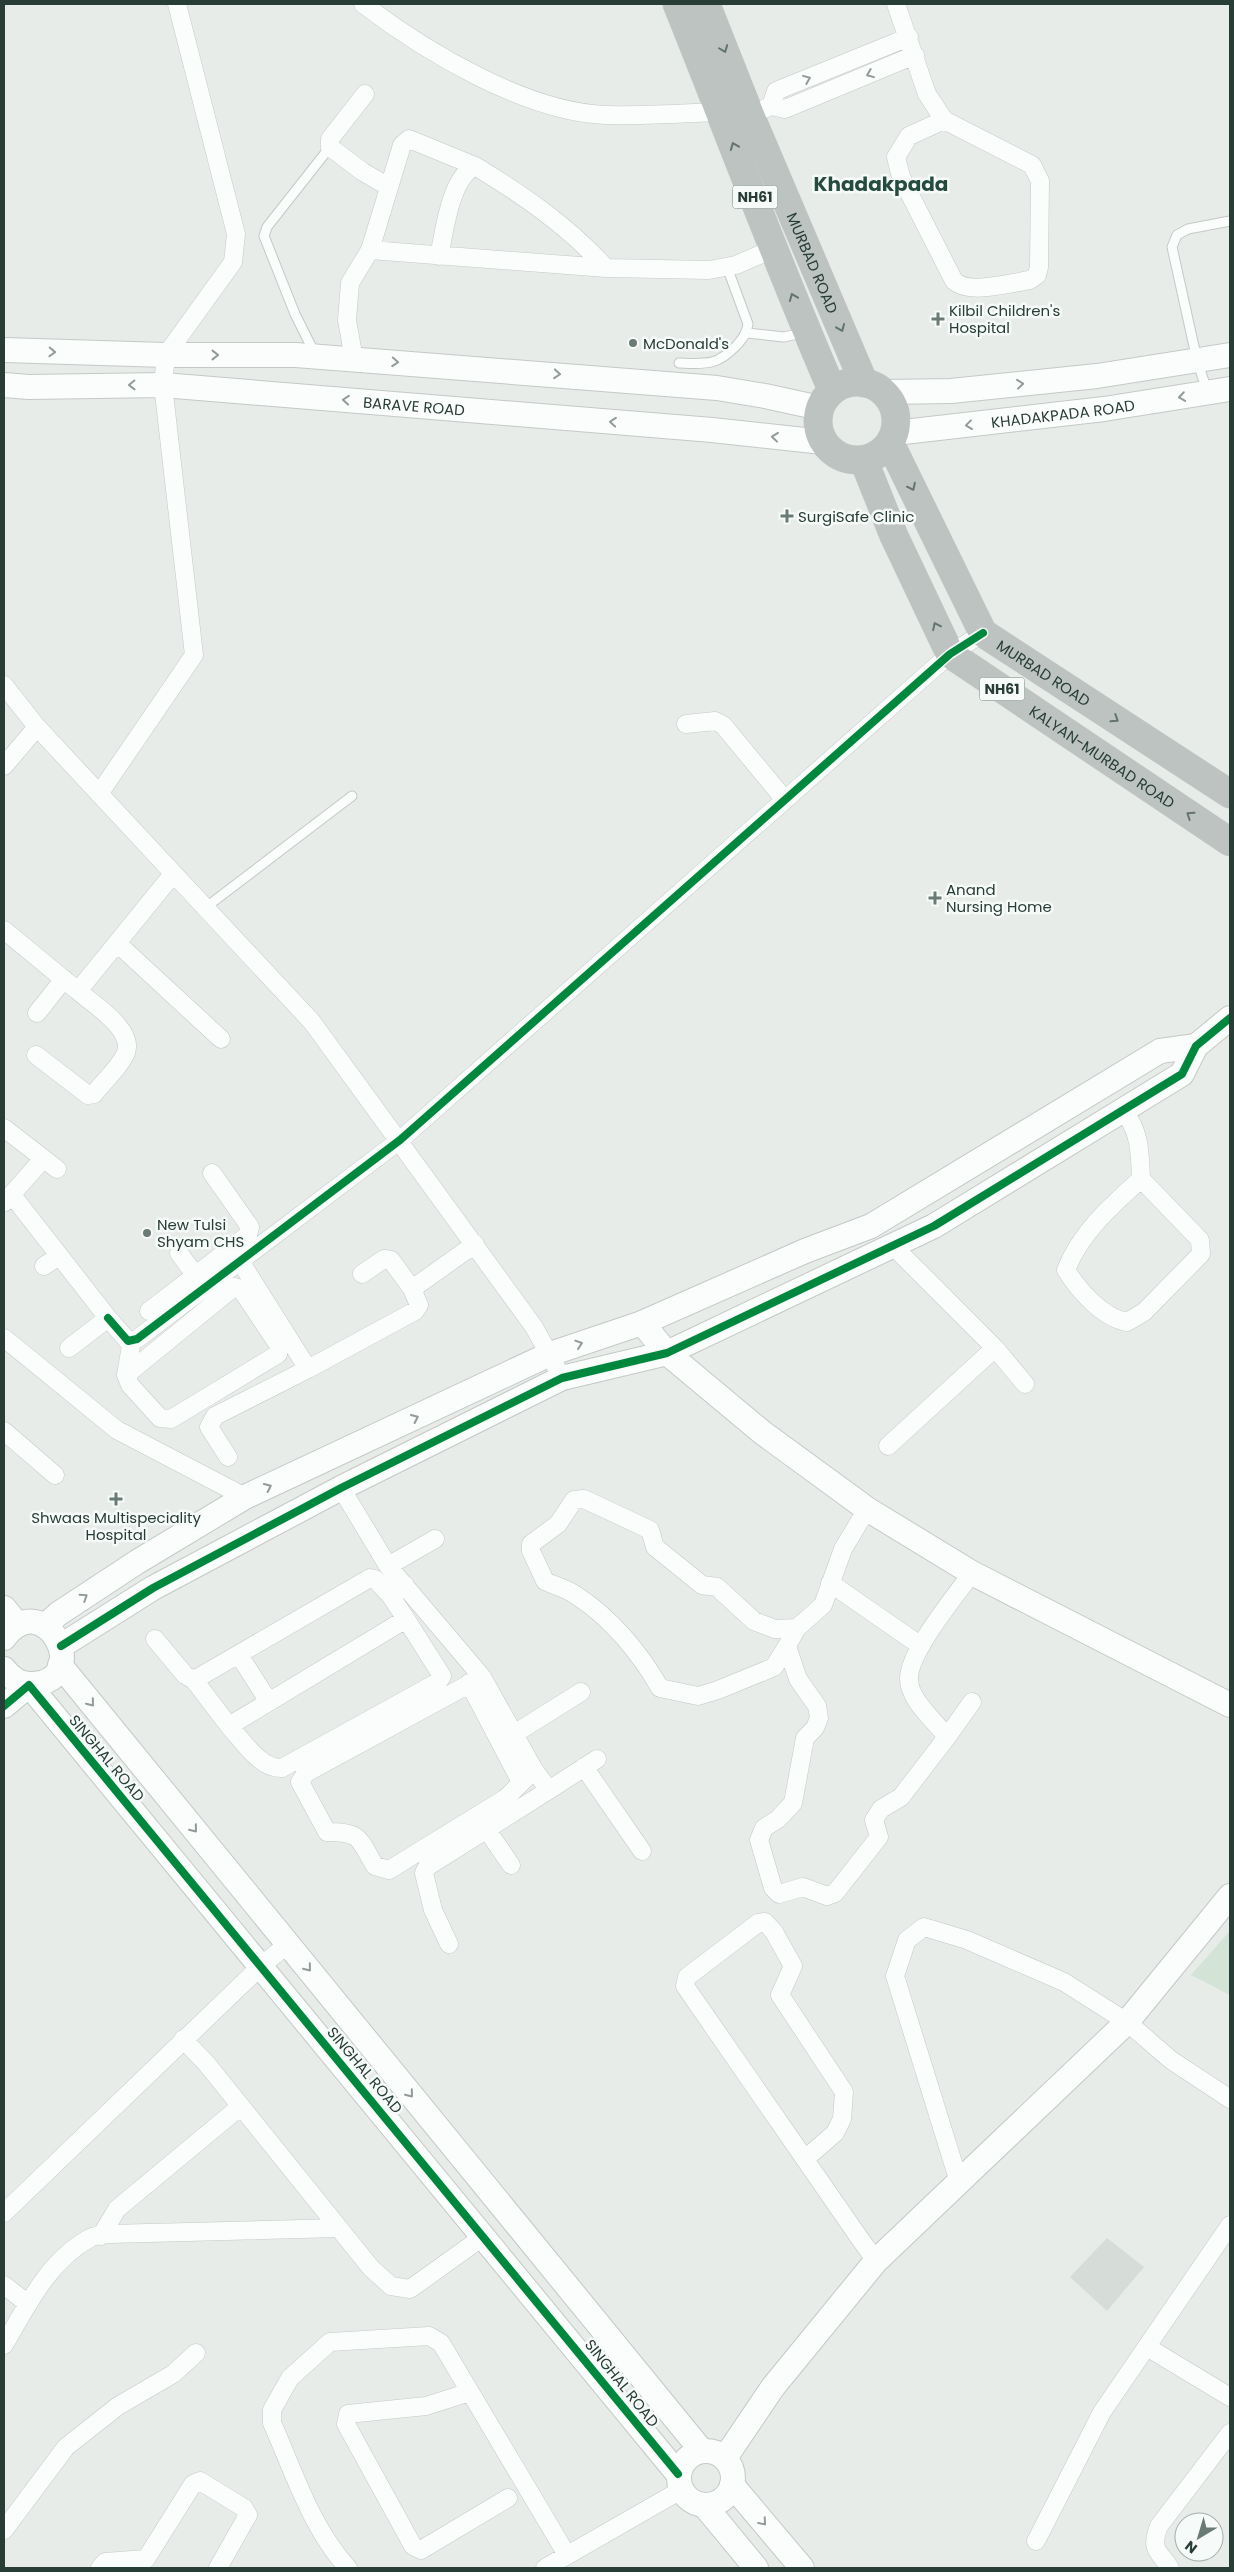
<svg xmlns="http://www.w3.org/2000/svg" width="1234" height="2572" font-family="Poppins,sans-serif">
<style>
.built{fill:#d6ddd9}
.green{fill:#d3e3d6}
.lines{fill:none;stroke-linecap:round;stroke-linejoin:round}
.lane-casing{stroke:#c4c9c6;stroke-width:11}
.street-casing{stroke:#c4c9c6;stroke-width:19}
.secondary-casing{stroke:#c4c9c6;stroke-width:26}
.highway-casing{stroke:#c3cac7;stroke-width:29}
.lane{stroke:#fbfcfc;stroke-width:9}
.street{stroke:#fbfcfc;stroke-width:18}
.secondary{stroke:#fbfcfc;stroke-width:24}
.highway{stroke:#bcc3c0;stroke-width:28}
.cycleway-casing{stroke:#f6faf8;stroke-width:11}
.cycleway{stroke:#00873e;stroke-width:8}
.oneway{stroke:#63736d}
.oneway2{stroke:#919c98}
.poi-dot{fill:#6a7a74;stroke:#f6faf8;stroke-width:2}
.labels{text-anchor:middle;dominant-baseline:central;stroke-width:5;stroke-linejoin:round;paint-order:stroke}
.shield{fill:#f6faf8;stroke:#657670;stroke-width:1}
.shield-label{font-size:14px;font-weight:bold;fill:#273d35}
.street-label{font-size:15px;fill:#273d35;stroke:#f6faf8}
.poi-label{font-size:15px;fill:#273d35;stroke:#f6faf8;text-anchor:start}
.district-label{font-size:20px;font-weight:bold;fill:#254d3f;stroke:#f6faf8}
</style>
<rect width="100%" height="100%" fill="#e7ece9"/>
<path class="built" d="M1107,2238L1144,2267L1107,2311L1070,2277Z"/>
<path class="green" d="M1230,1931V1995L1191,1975Z"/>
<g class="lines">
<g class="lane-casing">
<path id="lane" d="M747,333L784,337L806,332
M315,354L295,314L264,236L267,227L330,147
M679,363C706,364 717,366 737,345C743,338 747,333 748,324L727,267
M1207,391L1197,360L1172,247L1177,235L1188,229L1230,221
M205,908L352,796"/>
</g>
<g class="street-casing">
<path id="street" d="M363,4C426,52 526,112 606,115C644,116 683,113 721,112
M896,4L927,94L944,120L1032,165L1040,181L1039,267L1037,275L1030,280C1009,283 969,295 954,281L901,177L896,157L909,136L944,120
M365,94L330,139V147L363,172L389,187
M771,106L776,91L909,37
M750,115L771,106L785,109L915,55
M370,250L606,268L709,270L736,265L773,249
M439,256C445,229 450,179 475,166C523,195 568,226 606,268
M354,359L347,320L350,283L370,250L402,145L409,139L475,166
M4,685L37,727L312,1022L534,1327L562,1378
M686,724L715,721L723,725L785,800
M4,766L37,727
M99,794L194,655L163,385L166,355L233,262L236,234L177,4
M4,930L78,991L173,874
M117,943L221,1039
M37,1013L64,979
M36,1055L88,1095L94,1094C103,1082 118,1069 125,1055C137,1031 94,1005 78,991
M1122,1109C1140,1130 1140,1152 1141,1179C1111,1206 1081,1232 1066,1270C1079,1291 1103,1318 1127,1322L1144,1312L1201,1254L1200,1240L1141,1179
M4,1128L57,1169
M12,1195L108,1318L69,1348
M5,1202L43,1159
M179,1253L203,1286
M44,1266L59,1256
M412,1289L475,1244
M149,1311L248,1235L250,1227L212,1173
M108,1318L128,1341L137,1339L400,1140L950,654L983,633
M4,1338L117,1430L245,1497
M995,1348L1025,1384
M308,1369L415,1311L419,1305L412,1289L391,1260L384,1259L362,1274
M126,1375L234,1287L241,1289L279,1346L278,1354L171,1419L160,1418L130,1385L126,1375L132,1340
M4,1431L55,1475
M888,1446L995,1348L894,1247
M228,1457L209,1427L215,1416L308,1369L240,1261
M341,1488L388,1566L482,1677L534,1770L549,1790L427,1867L424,1873L433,1910L449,1944
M867,1509L843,1549L823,1605L797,1628L787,1646L798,1679L817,1706L819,1718L815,1728L805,1738L793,1803L778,1819L764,1828L759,1840L773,1888L779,1894L803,1887L827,1896L835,1893L879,1837L874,1820L881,1809L901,1797L947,1737C935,1721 909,1700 909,1679C908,1653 956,1595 972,1573
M388,1566L435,1539
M830,1583L921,1646
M390,1595L406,1619L229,1726L194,1680L370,1578L375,1579L390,1595L405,1585
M155,1639L185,1675L194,1680
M787,1646L774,1667L718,1690L698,1696L660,1688C640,1653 611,1618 577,1596C568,1589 555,1586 545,1581L531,1551V1544L558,1524L574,1500L584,1499L650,1530L655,1547L702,1585L717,1587L754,1621L775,1629L797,1628
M239,1655L269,1702
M482,1677L306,1773L300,1782L327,1832C362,1832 358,1838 375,1866L389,1870L506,1798L534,1770
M469,1683L521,1782
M229,1726C243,1741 260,1769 282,1768L438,1682L442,1676L406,1619
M514,1734L581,1692
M947,1737L972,1702
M584,1767L642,1851
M549,1790L597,1759
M487,1830L511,1865
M183,2039L206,2063L371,2268L391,2286L410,2289L484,2236
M805,2159L835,2133L842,2119L844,2092L780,1995L793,1966L774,1932L765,1922L758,1923L687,1977L685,1986L858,2236L876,2261
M959,2182L895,1976L907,1940L924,1927L967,1940L1064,1982L1127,2022L1171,2060L1230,2099
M4,2213L261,1966L288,1944
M101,2236L117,2209L241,2106
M4,2285L28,2304
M4,2345C27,2306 48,2261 90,2238C95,2235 103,2235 109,2234L338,2228
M1147,2347L1230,2397
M470,2392L426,2406L348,2414L346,2424L413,2546L421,2550L508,2498
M4,2530L66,2447L118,2406L173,2374L196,2353
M1036,2541L1102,2412L1230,2225
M100,2568L105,2562L146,2559L193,2484L200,2481L244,2508L248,2515L218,2568
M348,2568C311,2528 294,2472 272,2423V2410L290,2378L330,2342L429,2336L441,2343L567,2555
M545,2568L681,2490
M1170,2568C1158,2550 1150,2550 1159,2526L1230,2433"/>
</g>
<g class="secondary-casing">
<g id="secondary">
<path d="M4,350L166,355H296L717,388L765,396L820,408"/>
<path id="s1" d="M4,385L29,387L163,385L712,430L823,442"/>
<path d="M884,392L951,391L1097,376L1230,355"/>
<path id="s2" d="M895,433L1104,409L1230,389"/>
<path d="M642,1323L667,1353L763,1433L867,1509L972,1573L1230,1705"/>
<path d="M4,1608L18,1625"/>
<path d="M45,1626L58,1614L137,1562L245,1497L550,1354L642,1323L805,1251L871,1226L1160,1051L1196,1046"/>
<path d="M4,1638C44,1584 95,1680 33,1684C20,1685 11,1678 4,1669"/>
<path d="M61,1646L153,1588L341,1488L562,1378L667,1353L934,1226L1182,1074L1196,1046L1230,1018"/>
<path d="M60,1665L701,2450"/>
<path d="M4,1706L29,1685L678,2474"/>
<circle cx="706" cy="2478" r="27"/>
<path d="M725,2458L773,2387L876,2261L1127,2022L1230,1896"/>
<path d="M732,2485L802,2568"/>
<path d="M704,2505L756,2568"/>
</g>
</g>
<g class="highway-casing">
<g id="highway">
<path d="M677,4C729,133 777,263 832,390"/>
<path id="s3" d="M706,4L750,115L864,383"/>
<circle cx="857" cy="421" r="39"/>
<path id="s4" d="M890,443L983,633L1230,794"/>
<path id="s5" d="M864,461L894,536L950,654L1230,842"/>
</g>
</g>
<use href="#lane" class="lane"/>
<use href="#street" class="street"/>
<use href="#secondary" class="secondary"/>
<use href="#highway" class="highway"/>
<g class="cycleway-casing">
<path id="cycleway" d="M108,1318L128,1341L137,1339L400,1140L950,654L983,633
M61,1646L153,1588L341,1488L562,1378L667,1353L934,1226L1182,1074L1196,1046L1230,1018
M4,1706L29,1685L678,2474"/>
</g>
<use href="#cycleway" class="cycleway"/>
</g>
<defs><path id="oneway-chevron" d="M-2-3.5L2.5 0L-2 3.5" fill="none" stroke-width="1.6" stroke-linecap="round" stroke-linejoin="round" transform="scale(1.25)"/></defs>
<g class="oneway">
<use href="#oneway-chevron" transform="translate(724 49) rotate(69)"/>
<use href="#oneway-chevron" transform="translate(734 146) rotate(-112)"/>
<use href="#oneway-chevron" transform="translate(793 297) rotate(-112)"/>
<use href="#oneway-chevron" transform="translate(841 328) rotate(67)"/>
<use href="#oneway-chevron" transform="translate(912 487) rotate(64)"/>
<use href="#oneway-chevron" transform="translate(936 626) rotate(-116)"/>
<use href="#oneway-chevron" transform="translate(1115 719) rotate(33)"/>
<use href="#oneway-chevron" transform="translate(1190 815) rotate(-146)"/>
</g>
<g class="oneway2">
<use href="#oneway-chevron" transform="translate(870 74) rotate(158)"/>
<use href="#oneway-chevron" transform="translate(807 79) rotate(-22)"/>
<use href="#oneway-chevron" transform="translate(52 352) rotate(2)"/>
<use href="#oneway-chevron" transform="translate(215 355)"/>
<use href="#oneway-chevron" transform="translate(395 362) rotate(4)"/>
<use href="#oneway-chevron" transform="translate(557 374) rotate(5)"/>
<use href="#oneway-chevron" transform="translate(1020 384) rotate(-6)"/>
<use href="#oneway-chevron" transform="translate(132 385) rotate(179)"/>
<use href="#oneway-chevron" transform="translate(1182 397) rotate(171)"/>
<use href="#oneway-chevron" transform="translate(346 400) rotate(-175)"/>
<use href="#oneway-chevron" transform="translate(613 422) rotate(-175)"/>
<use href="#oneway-chevron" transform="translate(969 425) rotate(173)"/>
<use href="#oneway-chevron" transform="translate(775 437) rotate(-174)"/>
<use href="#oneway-chevron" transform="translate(579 1344) rotate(-19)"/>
<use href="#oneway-chevron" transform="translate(415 1418) rotate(-25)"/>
<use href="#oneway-chevron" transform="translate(268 1487) rotate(-25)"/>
<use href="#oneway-chevron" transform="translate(84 1597) rotate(-33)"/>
<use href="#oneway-chevron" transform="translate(91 1703) rotate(51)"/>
<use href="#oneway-chevron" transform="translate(194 1829) rotate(51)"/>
<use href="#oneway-chevron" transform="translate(308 1968) rotate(51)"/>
<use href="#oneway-chevron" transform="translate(410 2094) rotate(51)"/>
<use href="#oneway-chevron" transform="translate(763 2522) rotate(50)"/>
</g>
<g class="poi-dot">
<path d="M935.5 311.5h5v5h5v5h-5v5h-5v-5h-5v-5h5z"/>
<circle cx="633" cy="343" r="5"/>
<path d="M784.5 508.5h5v5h5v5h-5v5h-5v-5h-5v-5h5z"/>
<path d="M932.5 890.5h5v5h5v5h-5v5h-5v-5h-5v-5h5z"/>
<circle cx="147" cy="1233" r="5"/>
<path d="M113.5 1491.5h5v5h5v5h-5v5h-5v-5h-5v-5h5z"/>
</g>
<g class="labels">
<g class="shield">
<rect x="732.5" y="185.5" width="45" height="23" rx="4"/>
<rect x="979.5" y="677.5" width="45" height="23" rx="4"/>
</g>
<g class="shield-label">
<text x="755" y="197">NH61</text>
<text x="1002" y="689">NH61</text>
</g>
<g class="street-label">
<text stroke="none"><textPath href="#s3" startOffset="280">MURBAD ROAD</textPath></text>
<text stroke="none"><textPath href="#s1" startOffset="411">BARAVE ROAD</textPath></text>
<text stroke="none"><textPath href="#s2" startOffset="169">KHADAKPADA ROAD</textPath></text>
<text stroke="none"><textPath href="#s4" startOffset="284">MURBAD ROAD</textPath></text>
<text stroke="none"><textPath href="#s5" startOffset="395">KALYAN-MURBAD ROAD</textPath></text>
<text transform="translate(107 1758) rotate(50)">SINGHAL ROAD</text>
<text transform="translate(365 2070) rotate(50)">SINGHAL ROAD</text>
<text transform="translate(622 2383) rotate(51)">SINGHAL ROAD</text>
</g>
<g class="poi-label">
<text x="949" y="310">Kilbil Children's<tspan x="949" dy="17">Hospital</tspan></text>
<text x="643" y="343">McDonald's</text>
<text x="798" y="516">SurgiSafe Clinic</text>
<text x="946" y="889">Anand<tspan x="946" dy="17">Nursing Home</tspan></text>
<text x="157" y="1224">New Tulsi<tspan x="157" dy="17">Shyam CHS</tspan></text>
<text x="116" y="1517" text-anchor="middle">Shwaas Multispeciality<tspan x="116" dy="17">Hospital</tspan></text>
</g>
<g class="district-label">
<text x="881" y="184">Khadakpada</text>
</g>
</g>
<rect width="1234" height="2572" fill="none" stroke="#273d35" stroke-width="10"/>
<g transform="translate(1199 2537) rotate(218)"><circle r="24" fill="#f6faf8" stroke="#a3aeaa"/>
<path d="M0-4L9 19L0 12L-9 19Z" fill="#6a7a74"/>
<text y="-8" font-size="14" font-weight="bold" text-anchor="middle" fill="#273d35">N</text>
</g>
</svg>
